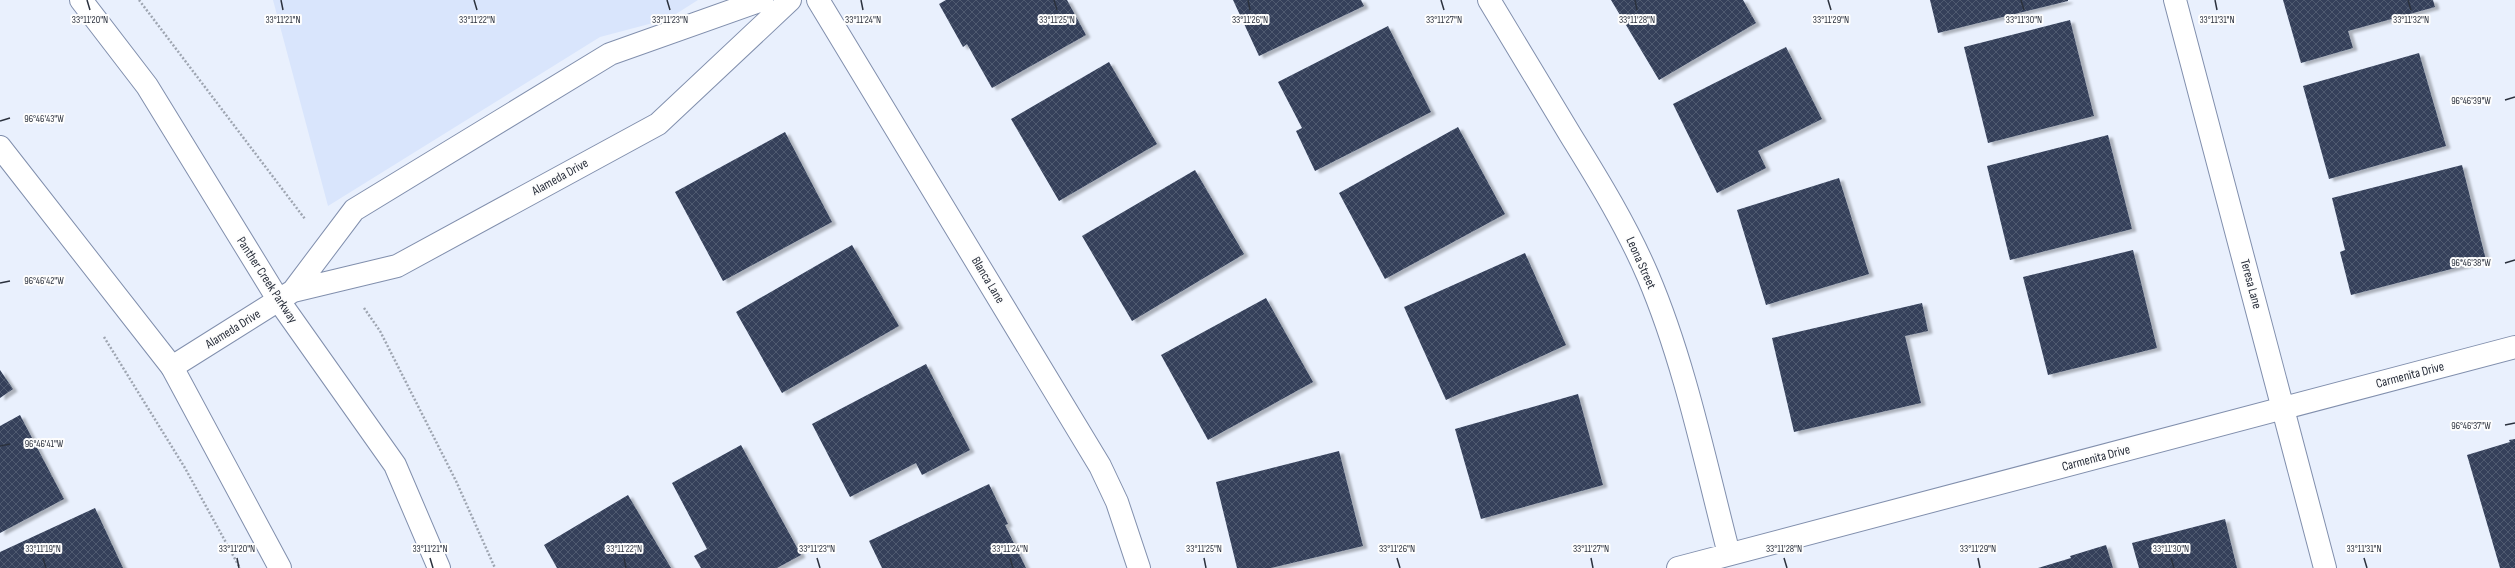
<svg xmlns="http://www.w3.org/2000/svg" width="2515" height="568" font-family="'Sofia Sans Condensed',sans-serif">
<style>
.built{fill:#d9e5fc}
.building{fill:url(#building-cross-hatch);filter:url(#shadow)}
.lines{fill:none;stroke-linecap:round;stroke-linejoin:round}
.minor-casing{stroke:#818fad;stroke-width:24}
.major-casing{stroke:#818fad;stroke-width:24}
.path{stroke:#9ea5b1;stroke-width:2.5;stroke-dasharray:2 2;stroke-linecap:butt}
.minor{stroke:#fff;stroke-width:22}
.major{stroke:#fff;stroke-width:22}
.ticks{fill:none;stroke:#2b313d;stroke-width:1.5}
.labels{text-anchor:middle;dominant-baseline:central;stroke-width:4;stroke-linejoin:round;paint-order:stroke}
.street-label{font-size:13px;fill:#2b313d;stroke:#fdfdfd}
.ticks-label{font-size:10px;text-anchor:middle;fill:#2b313d;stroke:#fdfdfd;stroke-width:4;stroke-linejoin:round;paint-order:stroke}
</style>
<defs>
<pattern id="building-cross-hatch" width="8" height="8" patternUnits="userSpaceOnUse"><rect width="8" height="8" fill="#34405a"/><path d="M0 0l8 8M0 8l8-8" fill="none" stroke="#505a6f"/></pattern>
<filter id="shadow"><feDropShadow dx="4.5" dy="2.5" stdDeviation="1" flood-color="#0004"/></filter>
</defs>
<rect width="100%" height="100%" fill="#e9f0fd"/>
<path class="built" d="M273,0H698L668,19L600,37L328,206Z"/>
<path class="building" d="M946,0H1067L1086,35L992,88L967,44L963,47L939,4Z
M1233,0H1361L1364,6L1259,56Z
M1611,0H1743L1756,23L1659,80Z
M1930,0H2068V1L1938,33Z
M2283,0H2433L2435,7L2348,31L2353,48L2301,63Z
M2070,20L2094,116L1988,143L1964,47Z
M1388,26L1431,112L1315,171L1296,131L1302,128L1278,82Z
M1786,47L1822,119L1758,151L1766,168L1717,193L1673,104Z
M2419,53L2446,146L2329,179L2303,86Z
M1109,62L1157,144L1059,201L1011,119Z
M1458,127L1505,214L1385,279L1339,193Z
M785,132L832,222L723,281L675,192Z
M2108,135L2132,229L2010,260L1987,166Z
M2462,165L2486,260L2351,295L2340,252L2345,250L2332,198Z
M1195,170L1244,254L1132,321L1082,236Z
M1839,178L1869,274L1766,305L1737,210Z
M852,245L899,326L782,393L736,312Z
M2133,250L2157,348L2048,375L2023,277Z
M1525,253L1566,345L1446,400L1404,307Z
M1266,298L1313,382L1208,440L1161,355Z
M1922,303L1928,331L1905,336L1921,403L1794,432L1772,338Z
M926,364L970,450L922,475L916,463L850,497L812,424Z
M0,370L13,389L0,398Z
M1578,394L1603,485L1481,519L1455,429Z
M20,415L64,499L0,533V426Z
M2515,439V568H2500L2467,455L2510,442L2509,440Z
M741,445L801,555L777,568H701L694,556L707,549L672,483Z
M1339,451L1363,546L1271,568H1237L1216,482Z
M989,484L1008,524L1005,525L1026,568H882L869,541Z
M628,495L671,568H557L544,545Z
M95,508L123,568H0V552Z
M2225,519L2237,568H2139L2132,543Z
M2106,545L2113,568H2038L2071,558L2070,556Z"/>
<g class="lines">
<g class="minor-casing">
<path id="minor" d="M818,0L1100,466L1117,502L1139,568
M1489,0C1516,45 1544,91 1571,136C1599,181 1627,227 1648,276C1685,363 1705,462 1729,554
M2175,0L2325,568
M293,291L397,266L658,124L790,0
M172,367L293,291L354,210L610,54L762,0
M1678,568L2515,347"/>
</g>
<g class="major-casing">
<path id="major" d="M81,0L147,86L279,301L395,465L439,568
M0,147L172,367L280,568"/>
</g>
<path class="path" d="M139,0L305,219
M364,308L380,331L456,481L495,568
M104,337L185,468L240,568"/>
<use href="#minor" class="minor"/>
<use href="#major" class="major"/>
</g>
<path class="ticks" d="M87,0L90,10M281,0L283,10M474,0L477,10M667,0L670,10M861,0L863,10M1054,0L1057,10M1248,0L1250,10M1441,0L1444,10M1635,0L1637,10M1828,0L1831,10M2021,0L2024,10M2215,0L2217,10M2408,0L2411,10M2505,100L2515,97M0,121L10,118M2505,263L2515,260M0,283L10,281M2505,425L2515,423M0,446L10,444M43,558L46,568M237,558L239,568M430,558L433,568M624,558L626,568M817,558L820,568M1010,558L1013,568M1204,558L1206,568M1397,558L1400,568M1591,558L1593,568M1784,558L1787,568M1978,558L1980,568M2171,558L2174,568M2364,558L2367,568"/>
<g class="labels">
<g class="street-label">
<text transform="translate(560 177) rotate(-29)">Alameda Drive</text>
<text transform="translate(1641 263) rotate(66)">Leona Street</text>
<text transform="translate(267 280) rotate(57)">Panther Creek Parkway</text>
<text transform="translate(988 280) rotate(59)">Blanca Lane</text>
<text transform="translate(2251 284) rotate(75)">Teresa Lane</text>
<text transform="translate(233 329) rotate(-32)">Alameda Drive</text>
<text transform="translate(2410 375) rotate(-15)">Carmenita Drive</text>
<text transform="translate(2096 458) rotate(-15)">Carmenita Drive</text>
</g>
</g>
<g class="ticks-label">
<text x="90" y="23">33°11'20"N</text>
<text x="283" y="23">33°11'21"N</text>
<text x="477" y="23">33°11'22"N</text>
<text x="670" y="23">33°11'23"N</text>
<text x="863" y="23">33°11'24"N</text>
<text x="1057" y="23">33°11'25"N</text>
<text x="1250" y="23">33°11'26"N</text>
<text x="1444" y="23">33°11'27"N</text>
<text x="1637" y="23">33°11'28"N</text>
<text x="1831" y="23">33°11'29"N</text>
<text x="2024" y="23">33°11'30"N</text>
<text x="2217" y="23">33°11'31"N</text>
<text x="2411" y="23">33°11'32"N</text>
<text x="2471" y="104">96°46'39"W</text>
<text x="44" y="122">96°46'43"W</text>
<text x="2471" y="266">96°46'38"W</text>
<text x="44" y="284">96°46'42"W</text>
<text x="2471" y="429">96°46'37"W</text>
<text x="44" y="447">96°46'41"W</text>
<text x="43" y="552">33°11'19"N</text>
<text x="237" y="552">33°11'20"N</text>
<text x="430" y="552">33°11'21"N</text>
<text x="624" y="552">33°11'22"N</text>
<text x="817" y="552">33°11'23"N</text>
<text x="1010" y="552">33°11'24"N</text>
<text x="1204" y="552">33°11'25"N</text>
<text x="1397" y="552">33°11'26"N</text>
<text x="1591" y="552">33°11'27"N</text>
<text x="1784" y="552">33°11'28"N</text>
<text x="1978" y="552">33°11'29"N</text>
<text x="2171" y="552">33°11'30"N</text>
<text x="2364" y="552">33°11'31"N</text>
</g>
</svg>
